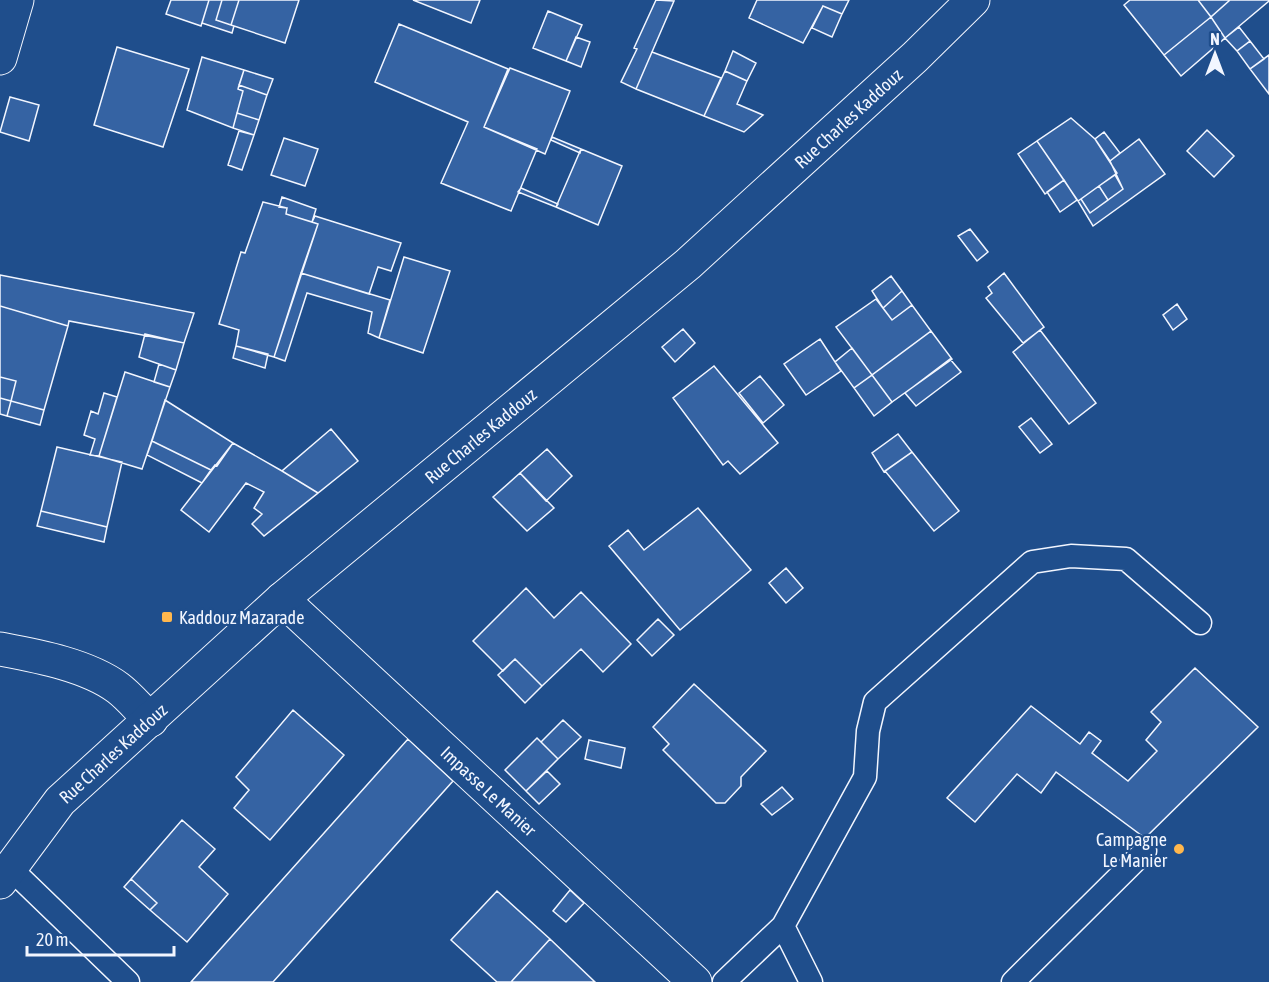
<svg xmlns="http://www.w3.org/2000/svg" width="1269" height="982" font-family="'Asap Condensed',sans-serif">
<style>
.building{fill:#3563a3;stroke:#f2f6ff;stroke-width:1.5}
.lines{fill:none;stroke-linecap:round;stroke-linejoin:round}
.service-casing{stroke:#f2f6ff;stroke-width:25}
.minor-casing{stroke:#f2f6ff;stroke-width:35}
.tertiary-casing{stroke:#f2f6ff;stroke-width:35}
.service{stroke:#1f4e8c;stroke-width:22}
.minor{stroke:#1f4e8c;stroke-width:33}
.tertiary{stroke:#1f4e8c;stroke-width:33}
.poi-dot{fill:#ffb74d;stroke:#1f4e8c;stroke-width:2}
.labels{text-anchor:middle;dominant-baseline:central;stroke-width:4.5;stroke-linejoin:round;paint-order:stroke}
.street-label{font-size:18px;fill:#f2f6ff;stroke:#1f4e8c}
.poi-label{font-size:18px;fill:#f2f6ff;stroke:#1f4e8c;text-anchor:start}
</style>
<rect width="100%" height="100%" fill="#1f4e8c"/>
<path class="building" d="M171,0H209L201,26L166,14Z
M209,0H222L216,20L234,26L232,33L202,23Z
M222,0H239L231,25L216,20Z
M239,0H299L285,43L231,25Z
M413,0H480L471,23Z
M656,0L674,1L636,89L621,82L637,49L634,48Z
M757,0H849L842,14L823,6L803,43L749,18Z
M1130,0H1198L1211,17L1164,55L1124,5Z
M1198,0H1230L1211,17Z
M1230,0H1269V1L1225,38L1211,17Z
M823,6L842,14L832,37L812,28Z
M548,11L582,25L566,61L533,48Z
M1211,17L1225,38L1181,76L1164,55Z
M399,24L508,69L484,127L537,149L511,211L441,183L468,122L375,82Z
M1239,27L1250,41L1237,51L1225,38Z
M576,37L590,42L581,67L566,61Z
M1250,41L1264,59L1250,69L1237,51Z
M117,47L189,69L163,147L94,125Z
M733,51L756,63L747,81L725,71Z
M652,52L721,78L704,116L636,89Z
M1269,55V94L1250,69Z
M202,57L244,70L238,89L243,91L233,128L187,110Z
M510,68L570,91L545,154L484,127Z
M244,70L273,79L267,95L239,85Z
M725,71L747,81L737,104L763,115L744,132L704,116Z
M239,85L267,95L259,120L237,113L243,91L238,89Z
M10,97L39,105L29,141L0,132Z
M237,113L259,120L254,135L233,128Z
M1071,118L1095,139L1117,173L1078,201L1037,141Z
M1207,130L1234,156L1214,177L1187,151Z
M239,131L254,135L242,170L228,165Z
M1104,132L1120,153L1110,161L1095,139Z
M552,137L581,149L580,153L551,140Z
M284,138L318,149L305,186L271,175Z
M1139,139L1165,174L1093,226L1078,201L1081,199L1090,213L1123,189L1110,161Z
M1037,141L1064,180L1045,194L1018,154Z
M581,149L622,166L598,225L556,207Z
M1115,175L1123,189L1108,200L1099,186Z
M1064,180L1077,200L1060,212L1047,192Z
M1099,186L1108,200L1090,213L1081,199Z
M521,188L558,204L556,207L518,192Z
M282,197L316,209L312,222L286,214L287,208L279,207Z
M263,202L287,208L286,214L318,224L274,357L236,346L239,330L219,324L241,252L245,253Z
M315,216L401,243L391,271L378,267L369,294L301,273L318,224L312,222Z
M970,229L988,252L977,261L958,236Z
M404,257L450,271L423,353L379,338Z
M301,273L390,300L379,338L368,333L372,312L307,293L285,361L274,357Z
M1004,273L1044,327L1023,343L986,298L992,293L988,287Z
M0,275L194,313L184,343L69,321L68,326L0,306Z
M891,276L902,291L883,308L872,291Z
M902,291L912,305L892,320L883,308Z
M876,299L892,320L912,305L931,331L872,375L836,327Z
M1177,304L1187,319L1173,330L1163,315Z
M0,306L68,326L44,410L11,401L16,381L0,377Z
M683,329L695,343L675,362L662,347Z
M1040,330L1096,403L1069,424L1013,352Z
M931,331L952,359L892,402L872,375Z
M145,334L184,343L176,370L139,357Z
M820,339L841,371L806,395L784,364Z
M236,346L268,354L265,368L233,358Z
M852,348L872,375L854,388L835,362Z
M950,359L961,372L916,406L905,393Z
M159,364L176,370L170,387L154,382Z
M714,366L778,443L740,474L728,461L723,465L673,398Z
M125,372L170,387L142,469L99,456Z
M872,375L892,402L874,416L854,388Z
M760,376L784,405L763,423L739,393Z
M0,377L16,381L11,401L0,398Z
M104,393L117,397L99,456L90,455L95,439L84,435L91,411L98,414Z
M0,398L11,401L7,416L0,414Z
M165,400L233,443L217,466L215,465L211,470L152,441Z
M11,401L44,410L40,425L7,416Z
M1031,418L1052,444L1040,453L1019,427Z
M331,429L358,461L318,493L282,471Z
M898,434L912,452L884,472L872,453Z
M152,441L211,470L202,483L147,455Z
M233,443L282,471L318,493L264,536L252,524L262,514L254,508L264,492L246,483L209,532L181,510Z
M57,447L122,462L107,527L41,511Z
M547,449L572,476L546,501L520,473Z
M912,452L959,511L934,531L885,471Z
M520,473L554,508L527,531L493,497Z
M698,508L751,570L680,630L609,546L628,530L644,550Z
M41,511L107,527L104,542L37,526Z
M786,568L803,588L786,603L769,583Z
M526,588L554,618L581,592L631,644L603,672L581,649L542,686L515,659L503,671L473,641Z
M658,619L674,635L652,656L637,640Z
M515,659L542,686L525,703L498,675Z
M1195,668L1258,727L1145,838L1056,772L1041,793L1017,774L975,822L947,798L1031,706L1080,744L1089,732L1101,741L1092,753L1128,781L1157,751L1146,740L1161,722L1151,712Z
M694,684L766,751L741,777V786L725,803H716L663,750L669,744L653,727Z
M293,710L344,755L270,840L234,808L249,790L236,777Z
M563,720L581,737L558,759L541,742Z
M537,738L558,759L526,791L505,770Z
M408,739L453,781L273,982H191Z
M589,740L625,748L621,768L585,759Z
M547,771L560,784L539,804L526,791Z
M782,787L793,799L772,815L761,804Z
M182,820L215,849L199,867L228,894L187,942L150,910L157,903L131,879Z
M131,879L157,903L150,910L124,887Z
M570,890L584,903L566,922L553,911Z
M497,891L550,939L511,982H497L451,940Z
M550,939L595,982H511Z"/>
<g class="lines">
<g class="service-casing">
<path id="service" d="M10,868L128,982
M783,926L811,982
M724,982L783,926L865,777L868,731L875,702L1032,562L1071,556L1126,559L1200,623
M1013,982L1145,851"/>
</g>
<g class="minor-casing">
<g id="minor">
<path d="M0,58L17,0"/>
<path id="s1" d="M282,599L695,982"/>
<path d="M0,649C37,656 87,665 118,688C130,697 140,710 151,720"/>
</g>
</g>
<g class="tertiary-casing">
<g id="tertiary">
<path id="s2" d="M0,882L60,801L282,599L688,264L915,57L973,0"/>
</g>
</g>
<use href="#service" class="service"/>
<use href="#minor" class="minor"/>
<use href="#tertiary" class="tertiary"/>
</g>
<g class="poi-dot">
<rect x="161" y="611" width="12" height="12" rx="3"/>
<circle cx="1179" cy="849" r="6"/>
</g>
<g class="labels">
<g class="street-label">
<text stroke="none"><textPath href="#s2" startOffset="1144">Rue Charles Kaddouz</textPath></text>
<text stroke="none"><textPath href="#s2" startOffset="658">Rue Charles Kaddouz</textPath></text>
<text stroke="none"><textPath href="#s2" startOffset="172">Rue Charles Kaddouz</textPath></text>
<text stroke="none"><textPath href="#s1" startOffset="282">Impasse Le Manier</textPath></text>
</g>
<g class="poi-label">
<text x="179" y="617">Kaddouz Mazarade</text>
<text x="1167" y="839" text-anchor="end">Campagne<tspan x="1167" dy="21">Le Manier</tspan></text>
</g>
</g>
<g transform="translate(1215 54)" stroke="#1f4e8c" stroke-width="4.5" paint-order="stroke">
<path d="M0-4.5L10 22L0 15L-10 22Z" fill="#f2f6ff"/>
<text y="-9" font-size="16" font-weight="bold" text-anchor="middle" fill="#f2f6ff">N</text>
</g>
<path d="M27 946v9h147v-9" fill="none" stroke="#f2f6ff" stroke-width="3"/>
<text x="36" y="946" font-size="18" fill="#f2f6ff" stroke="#1f4e8c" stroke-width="4.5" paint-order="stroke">20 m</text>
</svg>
